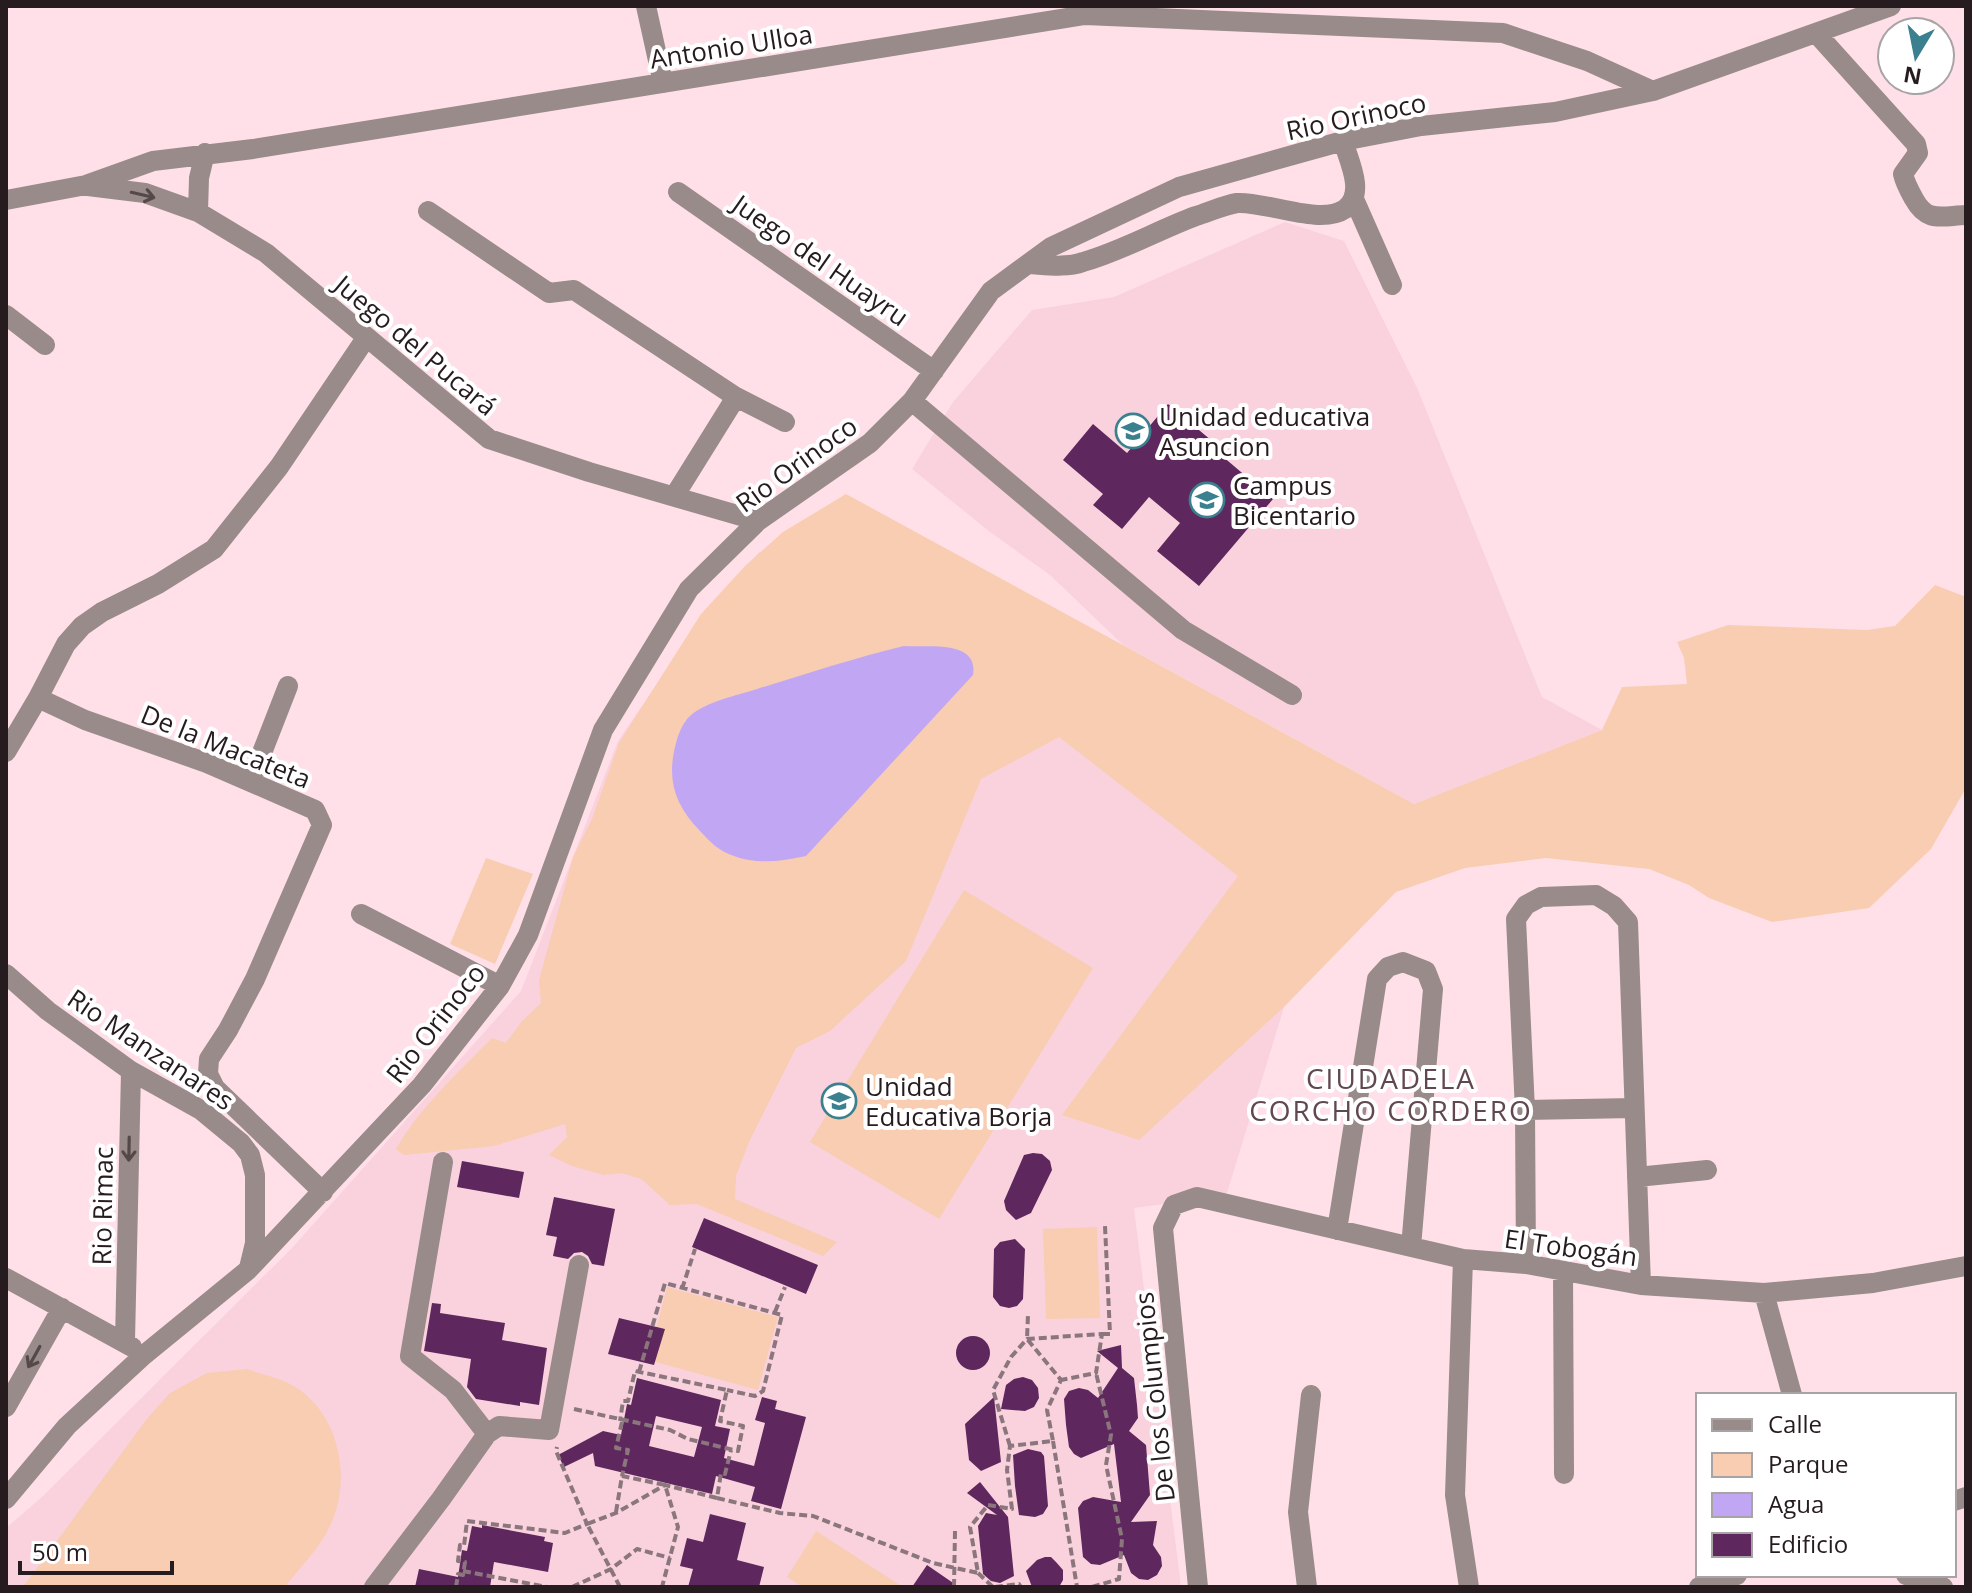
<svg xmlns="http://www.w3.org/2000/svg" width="1972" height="1593" font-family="'Open Sans',sans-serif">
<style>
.built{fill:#f9d2de}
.green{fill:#f8cdb1}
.water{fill:#c1a7f3}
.building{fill:#5e275d;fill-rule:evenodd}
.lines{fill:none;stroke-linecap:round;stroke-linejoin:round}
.path{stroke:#8a767c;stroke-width:4;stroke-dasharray:8 4;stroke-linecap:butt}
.minor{stroke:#988b89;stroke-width:20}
.oneway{stroke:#544849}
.labels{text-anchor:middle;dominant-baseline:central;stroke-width:8;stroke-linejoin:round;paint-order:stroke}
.street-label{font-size:26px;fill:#261b1f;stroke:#fff}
.poi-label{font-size:26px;fill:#261b1f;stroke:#fff;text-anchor:start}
.neighbourhood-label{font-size:28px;letter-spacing:2px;fill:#614850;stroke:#fff}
</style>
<rect width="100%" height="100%" fill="#ffe0e9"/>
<path class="built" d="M1285,222L1344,241L1418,390L1542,697L1602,730L1414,804L1123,645L1050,575L990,532L912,469L953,402L1032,310L1114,297Z
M759,552L999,620L1326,871L1226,1196L1134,1208L1181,1587H6V1528L43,1496L292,1248L521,991L618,741L705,613Z"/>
<path class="green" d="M846,494L1414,804L1602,730L1622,687L1687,684L1684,658L1677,642L1728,625L1867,630L1895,626L1935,585L1966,597V788L1931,849L1869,908L1772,922L1709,898L1689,885L1649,869L1546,858L1465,868L1396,892L1285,1006L1139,1140L1062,1115L1238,876L1059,737L981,779L906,961L830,1031L796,1048L749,1142L736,1176L735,1199L837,1242L823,1256L697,1204L670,1205L641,1179L622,1173L604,1175L572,1166L549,1155L567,1137L565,1124L494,1146L404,1155L396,1149C420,1107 458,1073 492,1038L506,1043L522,1021L541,1003L539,980L573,857L592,819L619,743L701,614L745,566L783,532Z
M486,858L533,874L495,964L450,944Z
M964,890L1093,968L939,1219L810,1142Z
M1097,1227L1100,1318L1046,1319L1043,1229Z
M667,1287L778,1317L758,1390L648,1360Z
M247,1369C260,1374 276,1377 288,1383C339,1408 354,1479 329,1528C319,1549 299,1568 285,1587H23L146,1420L170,1393L207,1373Z
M816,1531L903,1587H803L787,1577Z"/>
<path class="water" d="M904,646C927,648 979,639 973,675L806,856C782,861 758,865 734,856C719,851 711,843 700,831C675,805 666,780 676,743C678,735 683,722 690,716C707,701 736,696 757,689C806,674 854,658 904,646Z"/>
<path class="building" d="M1168,404L1218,446L1215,450L1273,499L1199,586L1157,551L1180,523L1149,497L1122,529L1093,505L1103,494L1063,460L1093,424L1127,453Z
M1033,1153L1042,1154L1050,1161L1052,1170L1031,1213L1016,1220L1006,1210L1004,1201L1024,1155Z
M462,1161L524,1172L519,1198L457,1187Z
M554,1197L615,1209L604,1266L592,1264L588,1256L582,1252L574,1253L568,1259L553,1256L557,1237L546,1235Z
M704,1218L818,1265L806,1294L692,1247Z
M1015,1239L1025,1249L1023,1299L1017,1306L1009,1308L1000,1306L993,1297L994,1249L1000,1242Z
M432,1303L441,1304L440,1313L505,1323L502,1340L547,1348L539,1405L520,1402V1406L476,1399L467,1387L471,1359L424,1351Z
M619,1318L665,1329L654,1365L608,1354Z
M956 1353a17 17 0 1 1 34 0a17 17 0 1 1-34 0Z
M1121,1345L1122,1368L1134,1378L1137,1405L1138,1418L1129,1431L1146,1445L1150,1495L1131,1522L1157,1521L1153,1545L1161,1557L1162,1566L1157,1575L1148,1580L1139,1579L1131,1573L1124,1555L1100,1565L1091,1564L1083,1557L1078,1508L1083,1501L1093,1497L1121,1502L1114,1444L1081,1458L1074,1454L1069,1447L1066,1425L1064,1399L1069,1391L1079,1388L1088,1390L1098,1398L1118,1368L1097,1351Z
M1023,1377L1032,1380L1038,1388L1039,1398L1034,1407L1025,1411L1001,1409L1006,1385L1014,1379Z
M637,1378L721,1400L715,1426L730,1429L724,1458L754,1466L765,1423L755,1420L762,1397L777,1401L775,1409L806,1417L781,1509L751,1501L755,1487L716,1476L712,1494L595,1466L593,1453L564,1467L558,1455L603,1431L621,1435L627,1404L631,1405ZM656,1416L702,1427L694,1457L649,1446Z
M994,1397L1001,1462L981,1471L969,1460L965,1424Z
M1028,1449L1041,1452L1044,1456L1048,1506L1043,1514L1035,1517L1019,1515L1015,1486L1013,1455Z
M980,1482L1008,1517L1014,1576L1000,1583L991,1581L983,1574L978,1526L986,1513L997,1515L967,1493Z
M710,1514L746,1523L737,1560L764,1567L759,1587H688L693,1569L680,1566L687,1538L703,1542Z
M482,1525L545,1537L544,1541L553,1543L548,1572L494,1562L490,1587H415L419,1569L458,1577L462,1550L467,1551L472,1526L482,1528Z
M1045,1557H1051L1056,1562L1063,1570V1580L1059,1587H1032L1026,1571L1037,1560Z
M927,1565L959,1587H912Z"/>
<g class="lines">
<path class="path" d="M682,1289L695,1249
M775,1312L785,1287
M1102,1334H1110L1105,1226
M639,1372L665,1283L782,1315L763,1391L755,1396L727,1390
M574,1409L670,1430L688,1439L738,1451L743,1426L720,1421L727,1390L635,1371L628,1401H623L620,1421
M622,1422L616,1448L628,1450L622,1476
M1053,1441L1077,1587
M1010,1446L993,1390L1011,1357L1027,1339L1102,1334L1096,1373L1061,1380
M717,1498L780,1513L813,1516L933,1563L978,1573L970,1527L988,1505L1012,1509L1007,1470L1010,1446L1053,1441L1047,1410L1061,1380L1027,1339L1028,1315
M616,1512L622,1476L665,1485L678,1527L662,1587
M463,1571L547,1587
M978,1573L993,1587
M456,1587L458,1574L463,1575L465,1562L458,1561L460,1545L464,1546L467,1521L565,1533L587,1524L556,1451L557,1447
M572,1587L611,1569L637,1549L670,1558
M620,1587L587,1524L616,1513L665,1485L717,1498L721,1473L725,1474L731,1450
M954,1587L955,1531
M995,1587L1019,1584L1021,1587
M1092,1587L1119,1579L1122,1539L1106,1465L1111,1435L1096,1373"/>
<path class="minor" d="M646,6L663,83
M1816,33L1916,144L1918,153L1903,174C1905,183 1909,190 1914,199C1927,223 1941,216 1966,215
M88,186L145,193L198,212L266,253L489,439L589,472L758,521
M678,192L934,371
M1354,199L1392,285
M6,200L86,185L153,161L253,149L1085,15L1503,33L1587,61L1653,91
M428,211L549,293L574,290L736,397L785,422
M198,212L199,178L205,153
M1029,264C1047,265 1066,268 1083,262C1122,251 1158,230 1196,216C1209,212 1224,205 1237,203C1266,201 1320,226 1345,209C1366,194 1349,161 1343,141
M6,315L45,345
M912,401L1183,630L1292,695
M675,495L736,397
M38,698L85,720L207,763L315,810L322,825L255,979L228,1030L209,1059L208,1074L215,1088L323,1192
M6,752L38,698L66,644L82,626L102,612L158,584L214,549L279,467L366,338
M251,781L288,686
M361,914L500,986
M6,974L48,1011L131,1071L201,1110L241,1143L250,1155L255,1175V1243L249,1268
M1525,1110L1634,1108
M443,1162L410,1356L453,1390L487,1434
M1637,1177L1707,1170
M1337,1230L1377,979L1388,967L1403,962L1426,971L1433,989L1411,1247
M1463,1259L1455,1495L1469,1587
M1526,1264L1525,1110L1516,919L1526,905L1541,897L1596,895L1614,906L1628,922L1641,1285
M1563,1271L1564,1474
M6,1278L132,1347
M1764,1293L1792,1395
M125,1341L131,1071
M6,1407L62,1308
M6,1499L67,1426L144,1355L248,1270L422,1085L500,986L528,935L603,730L689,589L758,521L870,443L912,401L991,291L1051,247L1179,187L1343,141L1421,126L1555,112L1653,91L1891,6
M1954,1501L1966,1497
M1906,1575L1943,1587
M374,1587L441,1499L487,1434L499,1426L549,1430L579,1265
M1198,1587L1163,1228L1174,1205L1197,1197L1463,1259L1526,1264L1641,1285L1764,1293L1873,1283L1966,1266
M1307,1587L1298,1512L1311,1395
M1699,1587L1737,1575"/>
</g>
<defs><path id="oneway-shaft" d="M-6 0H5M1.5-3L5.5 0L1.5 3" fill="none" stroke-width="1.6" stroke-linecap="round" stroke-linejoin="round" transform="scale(2)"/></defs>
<g class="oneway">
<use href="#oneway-shaft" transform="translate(143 195) rotate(13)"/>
<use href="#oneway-shaft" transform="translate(129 1149) rotate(91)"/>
<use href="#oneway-shaft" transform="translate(34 1357) rotate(119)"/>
</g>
<defs>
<g id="university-ring" transform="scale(1.8)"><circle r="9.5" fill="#fff" stroke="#3b808e" stroke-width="1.5"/><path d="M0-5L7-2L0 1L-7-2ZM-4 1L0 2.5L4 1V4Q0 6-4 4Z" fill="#3b808e"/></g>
<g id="school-ring" transform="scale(1.8)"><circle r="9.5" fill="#fff" stroke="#3b808e" stroke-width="1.5"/><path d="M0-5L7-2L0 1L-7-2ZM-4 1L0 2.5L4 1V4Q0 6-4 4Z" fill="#3b808e"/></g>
</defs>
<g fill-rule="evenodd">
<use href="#university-ring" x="1133" y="431"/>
<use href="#university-ring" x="1207" y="500"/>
<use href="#school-ring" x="839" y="1101"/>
</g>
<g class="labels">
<g class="street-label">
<text transform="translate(731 46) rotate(-9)">Antonio Ulloa</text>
<text transform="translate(1356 116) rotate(-12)">Rio Orinoco</text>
<text transform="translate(821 260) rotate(35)">Juego del Huayru</text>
<text transform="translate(416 345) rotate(40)">Juego del Pucará</text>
<text transform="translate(796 464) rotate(-36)">Rio Orinoco</text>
<text transform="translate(226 746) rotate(22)">De la Macateta</text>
<text transform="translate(435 1023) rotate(-52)">Rio Orinoco</text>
<text transform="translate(151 1049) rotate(34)">Rio Manzanares</text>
<text transform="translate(102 1206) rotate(-89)">Rio Rimac</text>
<text transform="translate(1571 1247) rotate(8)">El Tobogán</text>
<text transform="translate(1154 1397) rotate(-96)">De los Columpios</text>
</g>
<g class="poi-label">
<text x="1159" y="416">Unidad educativa<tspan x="1159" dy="30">Asuncion</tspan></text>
<text x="1233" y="485">Campus<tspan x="1233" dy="30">Bicentario</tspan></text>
<text x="865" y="1086">Unidad<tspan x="865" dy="30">Educativa Borja</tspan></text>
</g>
<g class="neighbourhood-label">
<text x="1391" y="1078">CIUDADELA<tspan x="1391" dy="32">CORCHO CORDERO</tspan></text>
</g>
</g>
<rect width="1972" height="1593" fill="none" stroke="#261b1f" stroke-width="16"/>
<rect x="1696" y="1393" width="260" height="184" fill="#ffffff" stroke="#a8a4a5" stroke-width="2"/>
<rect x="1712" y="1419" width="40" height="12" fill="#988b89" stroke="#a8a4a5" stroke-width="2"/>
<text x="1768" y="1433" font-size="24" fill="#261b1f">Calle</text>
<rect x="1712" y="1453" width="40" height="24" fill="#f8cdb1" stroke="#a8a4a5" stroke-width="2"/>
<text x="1768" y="1473" font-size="24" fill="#261b1f">Parque</text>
<rect x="1712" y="1493" width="40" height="24" fill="#c1a7f3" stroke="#a8a4a5" stroke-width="2"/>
<text x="1768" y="1513" font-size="24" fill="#261b1f">Agua</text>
<rect x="1712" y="1533" width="40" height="24" fill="#5e275d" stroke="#a8a4a5" stroke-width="2"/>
<text x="1768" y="1553" font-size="24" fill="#261b1f">Edificio</text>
<g transform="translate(1916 56) rotate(190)"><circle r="38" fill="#ffffff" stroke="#a8a4a5" stroke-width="2"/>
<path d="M0-6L14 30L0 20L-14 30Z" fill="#3b808e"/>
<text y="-12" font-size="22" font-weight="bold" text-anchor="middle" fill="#261b1f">N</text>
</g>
<path d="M20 1561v12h152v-12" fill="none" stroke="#261b1f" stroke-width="4"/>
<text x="32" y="1561" font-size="24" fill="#261b1f" stroke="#ffffff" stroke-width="6" paint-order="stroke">50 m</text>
</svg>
